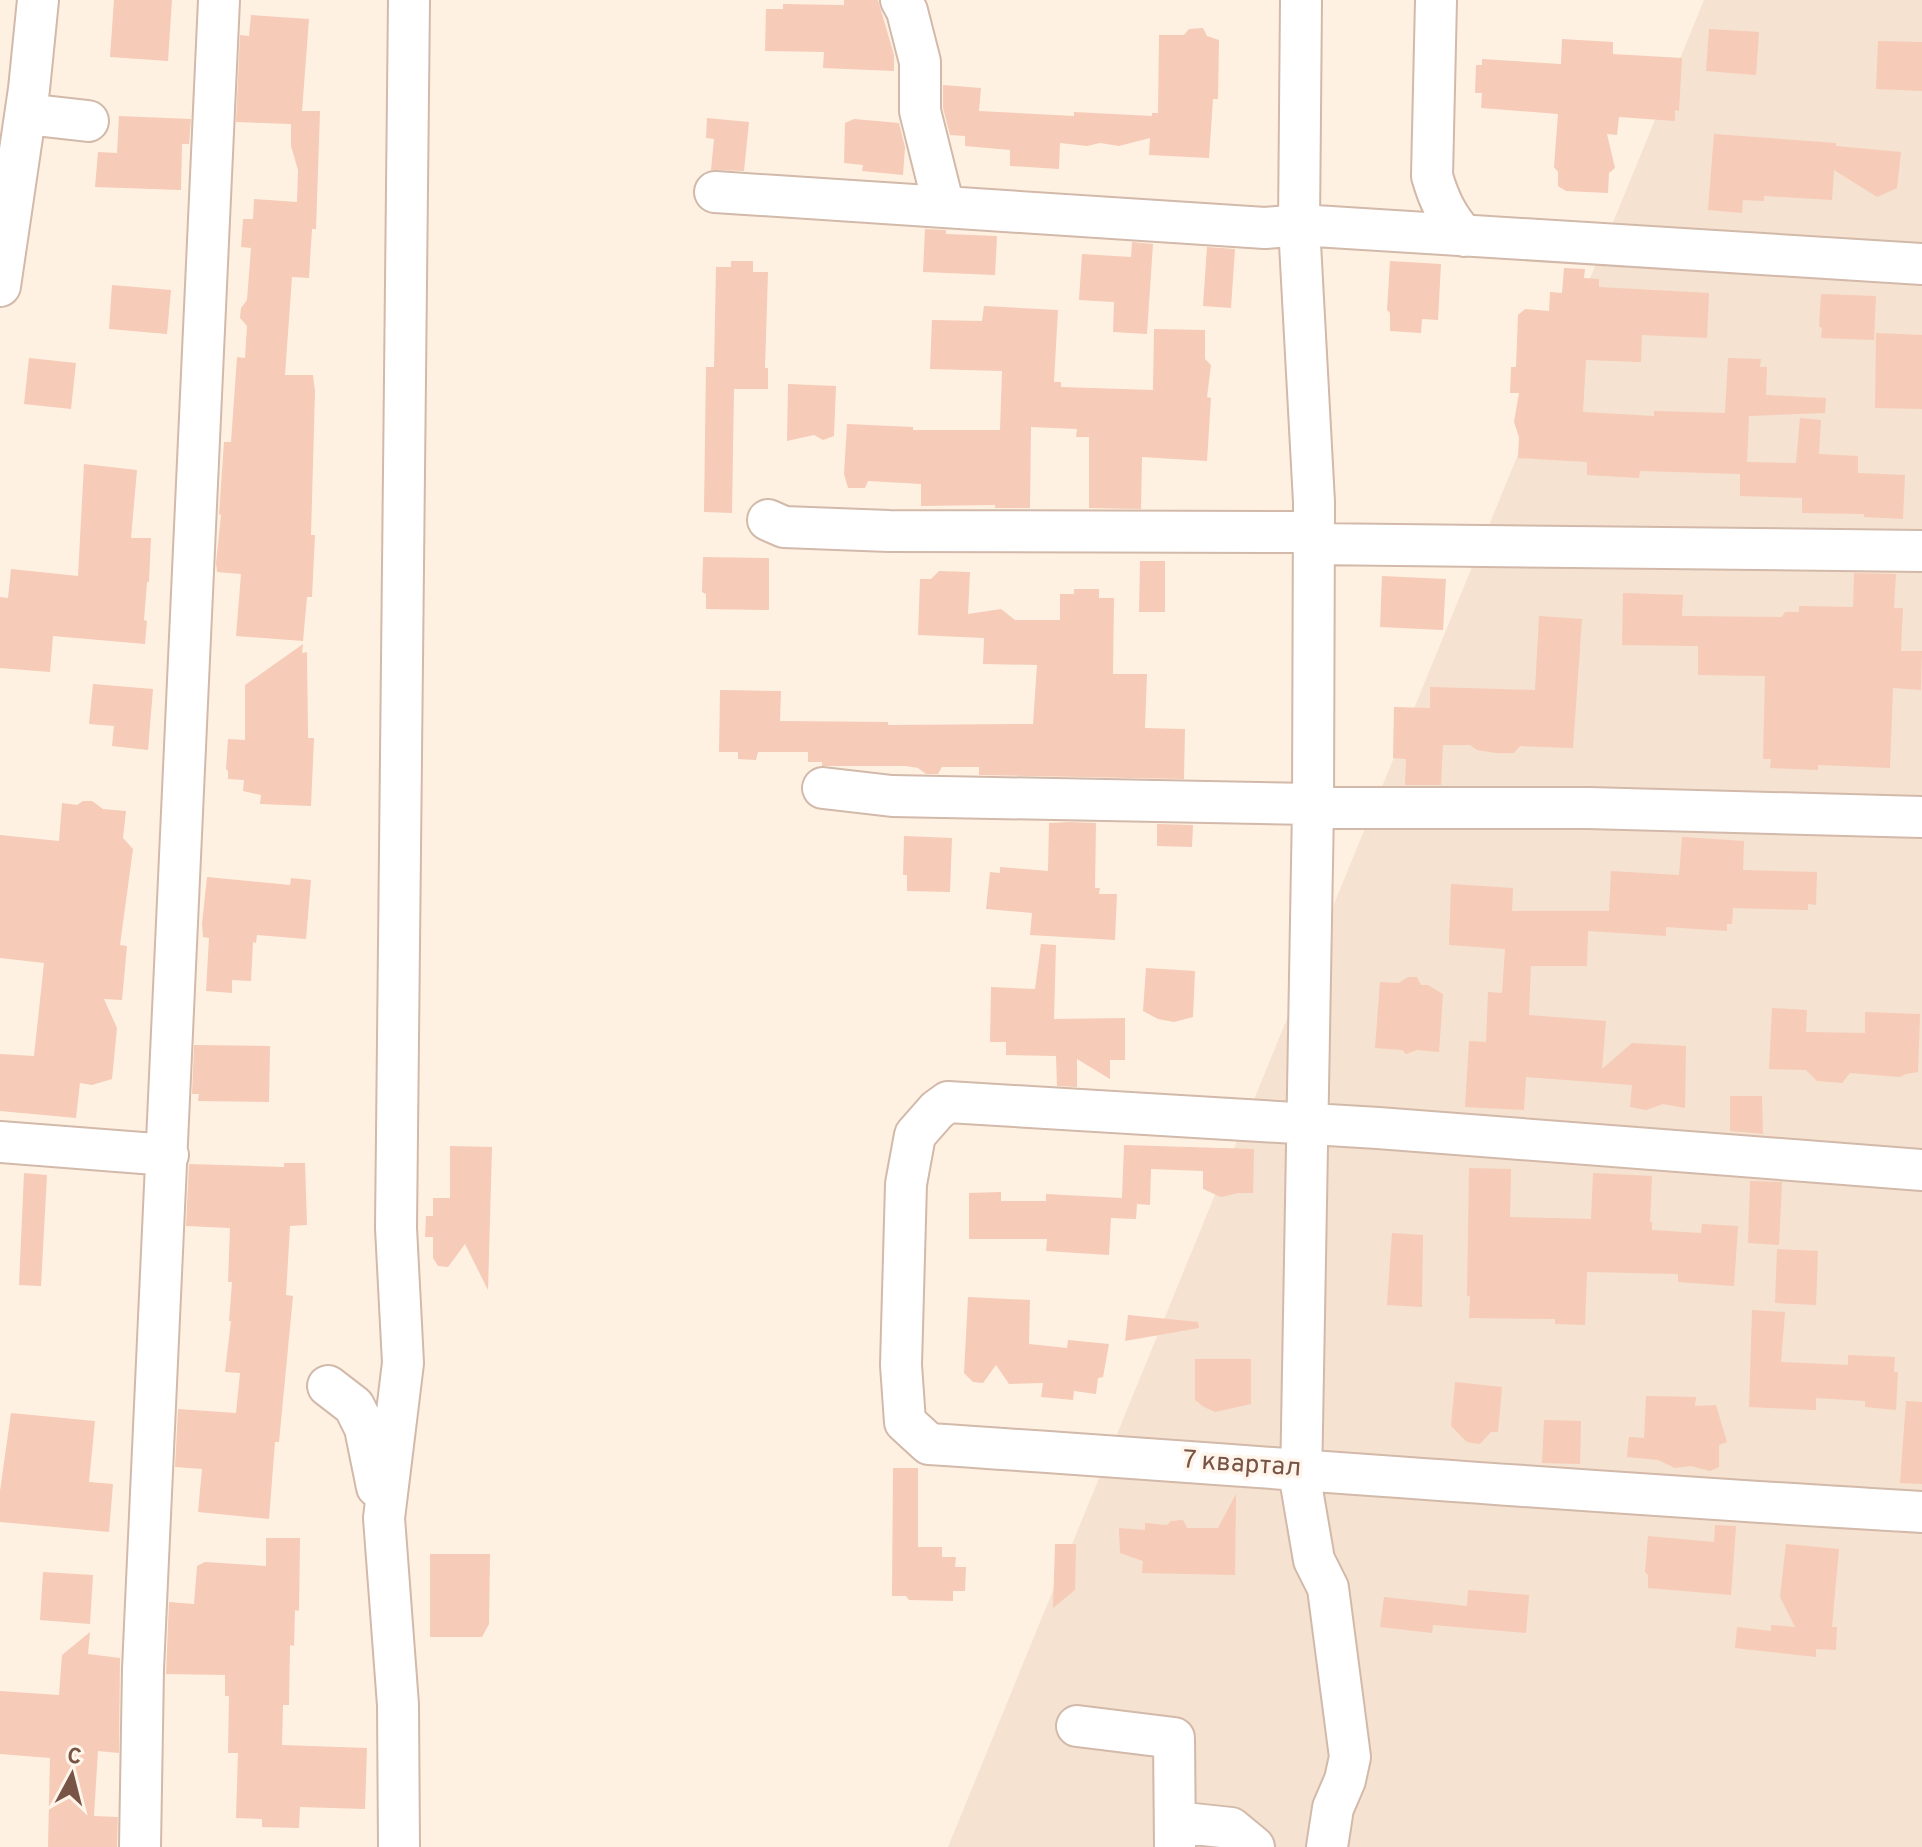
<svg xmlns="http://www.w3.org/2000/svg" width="1922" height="1847" font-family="Overpass,sans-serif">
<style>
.residential{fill:#f6e2d0}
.building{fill:#f6cbb8}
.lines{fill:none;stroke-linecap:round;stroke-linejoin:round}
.minor-casing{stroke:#d2b9aa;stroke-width:44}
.minor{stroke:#fff;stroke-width:40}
.labels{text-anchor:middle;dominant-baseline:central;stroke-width:7;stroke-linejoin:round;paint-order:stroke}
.street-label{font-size:26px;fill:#785446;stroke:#fff5ea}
</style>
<rect width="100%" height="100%" fill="#fef1e2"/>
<path class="residential" d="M1704,0H1922V1847H948Z"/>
<path class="building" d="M114,0H172L168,61L110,57Z
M844,0H878L894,55V71L823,68L824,52L765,51L766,9H783V4L844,5Z
M251,15L309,19L302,111H320L316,229H312L309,278L292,277L285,375H313L315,391L311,535H315L312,597H307L303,641L236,636L241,574L217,572L216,563L221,515L219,514L224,442H231L237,357L245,358L247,326L240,318L241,308L247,300L251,248L241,247L243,219H253L254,199L297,202L298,170L291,146V124L236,122L240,35L249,36Z
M1203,28L1207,36L1219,40L1218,99H1213L1209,158L1149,155L1150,138L1119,146L1100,143L1087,146L1060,143L1059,169L1010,166V150L965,146V136L950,135L943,108V85L981,88L979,111L1074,116V112L1152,116V113H1158L1159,35H1184L1189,29Z
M1709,29L1759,32L1756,75L1706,71Z
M1562,39L1613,42V54L1682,58L1679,111L1675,110V121L1619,117L1617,135L1607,134L1615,168L1609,173L1608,193L1566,191L1558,186V172L1554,167L1558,114L1481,108L1482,93H1475L1476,65H1482V59L1561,64Z
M1878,41L1922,42V91L1876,89Z
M119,116L191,119L189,144H182L181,190L95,187L98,152L117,153Z
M707,118L749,122L744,171L711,170L714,139L706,138Z
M854,119L899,123L905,147L903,175L862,171L863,165L844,163L845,123Z
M1714,134L1836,143V146L1901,152L1897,188L1877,197L1834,170L1832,200L1764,196V201L1743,200L1742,213L1708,210Z
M925,229L946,230V234L997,236L995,275L923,272Z
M1132,242L1153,244L1147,334L1113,332L1114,302L1079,300L1082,254L1131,257Z
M1207,247L1235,249L1231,308L1203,306Z
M731,261H753V272H768L765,368H768V389H734L732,513L704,512L706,367H714L716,267H731Z
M1390,261L1441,264L1438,320L1422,319L1421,333L1390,331V313L1387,310Z
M1564,268L1585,269L1584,278L1599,279V287L1709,293L1707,338L1642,335L1641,362L1586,360L1583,412L1654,416V411L1725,413L1728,358L1761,359L1760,367H1767L1766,395L1826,398L1825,413L1749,416L1747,462L1796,463L1800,418L1821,420L1819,454L1858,456V473L1905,475L1903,519L1864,517V514L1802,513V498L1740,496V474L1640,471L1639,478L1587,475V462L1518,458L1519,437L1514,422L1519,393H1510L1511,367H1516L1518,315L1525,309L1549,311L1550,292L1562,293Z
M112,285L171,290L167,334L109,329Z
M1821,294L1876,296L1874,340L1821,338L1822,328L1819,326Z
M984,306L1058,310L1054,382H1061V387L1153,390L1154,329L1205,330V359L1211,365L1207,397L1211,398L1207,461L1142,457L1141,509L1089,508V437H1076L1077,429L1031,427L1030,508H995V505L921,506V484L868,481L865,488H848L844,474L847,424L913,427V430H1000L1002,371L930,369L932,320L982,321Z
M1876,333L1922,335V409L1875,408Z
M29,358L76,363L71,409L24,404Z
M788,384L836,386L834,436L823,440L814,435L787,441Z
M84,464L137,470L131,538H151L149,582H147L144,620L147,621L145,644L53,636L50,672L0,668V597L8,598L11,569L78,576Z
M703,557L769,558V610L706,609V594L702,592Z
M1140,561H1165V612H1139Z
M939,571L970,572L968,614L1001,609L1015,620H1060V594H1074V589H1099V598H1114L1113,674H1147L1145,728L1185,729L1184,779L979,775V767H942L938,774H926L918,768L906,766H822V762H808V752H758L756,760L738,759V752H719L720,690L781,691L780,721L888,722V725L1033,724L1037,665L983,664L984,638L918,635L920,579H931Z
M1854,573L1896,574L1894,608H1903L1901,651H1922L1921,690L1893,688L1890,768L1818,765V770L1770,768L1771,759H1763L1765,676L1698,675V646L1622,645L1623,593L1683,595L1682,616L1782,617L1785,612H1799V606L1853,607Z
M1382,576L1446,579L1443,630L1380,627Z
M1539,616L1582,619L1573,748L1520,746L1514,753H1496L1477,750L1470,745H1443L1441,785H1405L1406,759L1393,758L1394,707L1430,708V687L1535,690Z
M303,644L302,653L307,652L308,738H314L311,806L260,804L261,795L243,791L244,780L228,779V771L226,769L228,739L245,740V685Z
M93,684L153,689L148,750L112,746L114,726L89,724Z
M83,801H92L103,809L126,811L123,838L133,849L120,945L127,946L122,1000L104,999L117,1028L112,1079L92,1085L80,1083L76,1118L0,1111V1054L34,1056L44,963L0,958V835L59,841L62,803L77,805Z
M1069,822L1096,823L1095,888H1100L1099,894H1117L1115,940L1030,935L1032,913L986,909L990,872L1000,873V867L1048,871L1049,823Z
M1157,824L1193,825L1192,847L1157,846Z
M904,836L952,838L950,892L907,891V875H903Z
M1682,837L1744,841L1743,870L1817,872L1816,905L1808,904V910L1733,908L1732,924H1727V931L1666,927V936L1588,931L1587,966H1531L1529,1015L1606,1021L1602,1069L1632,1043L1686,1046L1685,1108L1663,1104L1646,1110L1630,1107L1632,1085L1526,1077L1524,1110L1465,1107L1469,1041L1486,1042L1488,992L1502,993L1505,949L1449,945L1451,884L1513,888L1512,911H1609L1611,871L1679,875Z
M207,877L290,885L291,878L311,880L306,939L257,935L256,943L253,942L251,981L232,980V993L206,991L209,938L203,937L202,924Z
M1041,944L1056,945L1054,1019L1125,1018V1060H1110V1079L1077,1059V1087L1057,1086L1056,1056L1006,1055V1042H990L991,987L1035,989Z
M1146,968L1195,971L1193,1017L1174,1022L1158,1019L1143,1011Z
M1408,977H1417L1421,985H1428L1443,994L1439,1052L1417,1050L1406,1054L1402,1050L1375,1048L1380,982L1399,983Z
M1772,1008L1807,1010L1806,1032L1865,1033V1012L1920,1014L1918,1072L1906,1074L1900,1077L1850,1073L1842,1083L1817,1081L1806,1070L1769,1069Z
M194,1045L270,1046L269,1102L198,1101L199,1094H192Z
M1730,1096H1762L1763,1134L1730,1131Z
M1124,1145L1254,1149L1253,1193H1238L1221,1197L1203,1189V1171L1151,1169L1150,1205L1137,1204L1136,1219L1111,1218L1109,1255L1046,1251L1047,1239H969V1193L1001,1192V1201H1046V1194L1122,1198Z
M450,1146L492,1147L488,1290L465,1244L448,1267L438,1266L433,1258V1237H425L426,1216H433V1198H450Z
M284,1163H305L307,1225L290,1226L286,1295L293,1296L279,1442H275L269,1519L198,1512L202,1469L175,1467L178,1409L236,1413L240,1373L225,1372L231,1321H229L232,1282H228L230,1228L186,1226L189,1164L284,1167Z
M1469,1168L1511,1169L1510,1217L1591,1219L1593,1173L1652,1176L1650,1222H1652V1230L1701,1233L1702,1224L1738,1226L1734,1286L1678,1282V1274L1587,1272L1585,1325L1555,1324V1319L1469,1318L1470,1296H1467Z
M24,1173L47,1175L41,1286L19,1285Z
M1750,1181L1782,1182L1779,1245L1748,1243Z
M1392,1233L1423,1235L1422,1307L1387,1305Z
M1777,1249L1818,1251L1816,1305L1775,1303Z
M968,1297L1030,1300L1029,1344L1067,1348L1068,1340L1109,1344L1103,1377L1098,1378L1096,1394L1074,1391L1073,1400L1041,1397L1043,1383L1009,1384L996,1365L983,1383L973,1382L964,1373Z
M1752,1310L1785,1312L1781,1362L1848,1365V1355L1895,1357L1894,1372H1898L1896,1410L1865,1407V1401L1816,1398V1410L1749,1407Z
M1128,1315L1198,1322L1199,1328L1125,1341Z
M1195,1359H1251V1404L1215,1412L1204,1407L1195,1400Z
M1455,1382L1502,1387L1498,1432H1491L1480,1444L1467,1442L1451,1426Z
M1646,1396L1696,1397L1695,1406L1716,1405L1727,1442L1719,1445V1467L1710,1471L1691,1466L1675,1468L1658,1460L1627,1457L1629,1437L1644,1438Z
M1906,1401L1922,1402V1484L1900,1483Z
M11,1413L95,1421L89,1482L113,1484L109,1532L0,1522V1491Z
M1544,1420L1581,1421L1580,1464L1542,1463Z
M893,1468H918V1547H942V1557H956L955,1567H966L965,1591H953V1601L909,1600L906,1596H892Z
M1236,1494L1235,1575L1142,1573L1143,1561L1120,1553L1119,1528L1145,1530V1523L1167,1525L1171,1521L1183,1520L1187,1528H1218Z
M1715,1525L1736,1526L1731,1595L1648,1588V1575L1645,1572L1648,1536L1714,1542Z
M266,1538H300L299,1611L295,1610L294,1646L290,1645L289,1705H283L282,1745L367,1748L365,1809L300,1807L299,1828L262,1827V1819L236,1818L238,1753H228L229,1696H225V1675L166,1674L169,1602L194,1604L197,1566L205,1562L266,1566Z
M1055,1544H1076L1075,1590L1053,1608Z
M1786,1544L1839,1549L1832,1627H1837L1836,1650L1816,1649V1657L1735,1648L1737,1627L1771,1631V1625L1795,1627L1780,1597Z
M430,1554H490L489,1624L482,1637H430Z
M43,1572L93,1575L90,1624L40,1620Z
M1468,1590L1529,1595L1526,1633L1433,1625L1432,1633L1380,1627L1384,1597L1467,1606Z
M90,1632L88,1654L120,1658L119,1753L98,1751L94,1816L118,1817L117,1847H48L50,1758L0,1754V1691L59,1695L62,1655Z"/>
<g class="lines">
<g class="minor-casing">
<path id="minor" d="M901,0L907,11L920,62V111L944,207
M1301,0L1299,225L1314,502L1313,808L1301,1484L1314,1560L1328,1588L1350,1757L1345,1780L1333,1808L1327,1847
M1436,0L1432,176C1439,200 1447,217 1464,236
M26,114L88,121
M715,192L1265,228L1299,225L1922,264
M0,286L29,89L38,0
M768,520L784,527L889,531L1313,532
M1313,544L1922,551
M823,788L892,796L1312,804
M1313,808H1588L1922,817
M0,1142L168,1155
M1922,1170L1378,1128L948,1102L937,1110L915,1135L906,1184L901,1365L905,1422L929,1444C1260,1466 1591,1493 1922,1512
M328,1386L354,1406L365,1428L377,1487
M1077,1726L1174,1738L1175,1847
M1175,1822L1231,1828L1254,1847
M140,1847L143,1669L219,0
M399,1847L398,1705L384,1518L403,1363L396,1228L409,0"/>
</g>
<use href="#minor" class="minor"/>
</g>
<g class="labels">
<g class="street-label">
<text transform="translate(1242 1465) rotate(4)">7 квартал</text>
</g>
</g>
<g transform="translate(72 1775) rotate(7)" stroke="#fff5ea" stroke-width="6" paint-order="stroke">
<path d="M0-6L14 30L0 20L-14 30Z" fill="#785446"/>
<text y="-12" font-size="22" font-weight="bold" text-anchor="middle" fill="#785446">С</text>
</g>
</svg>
